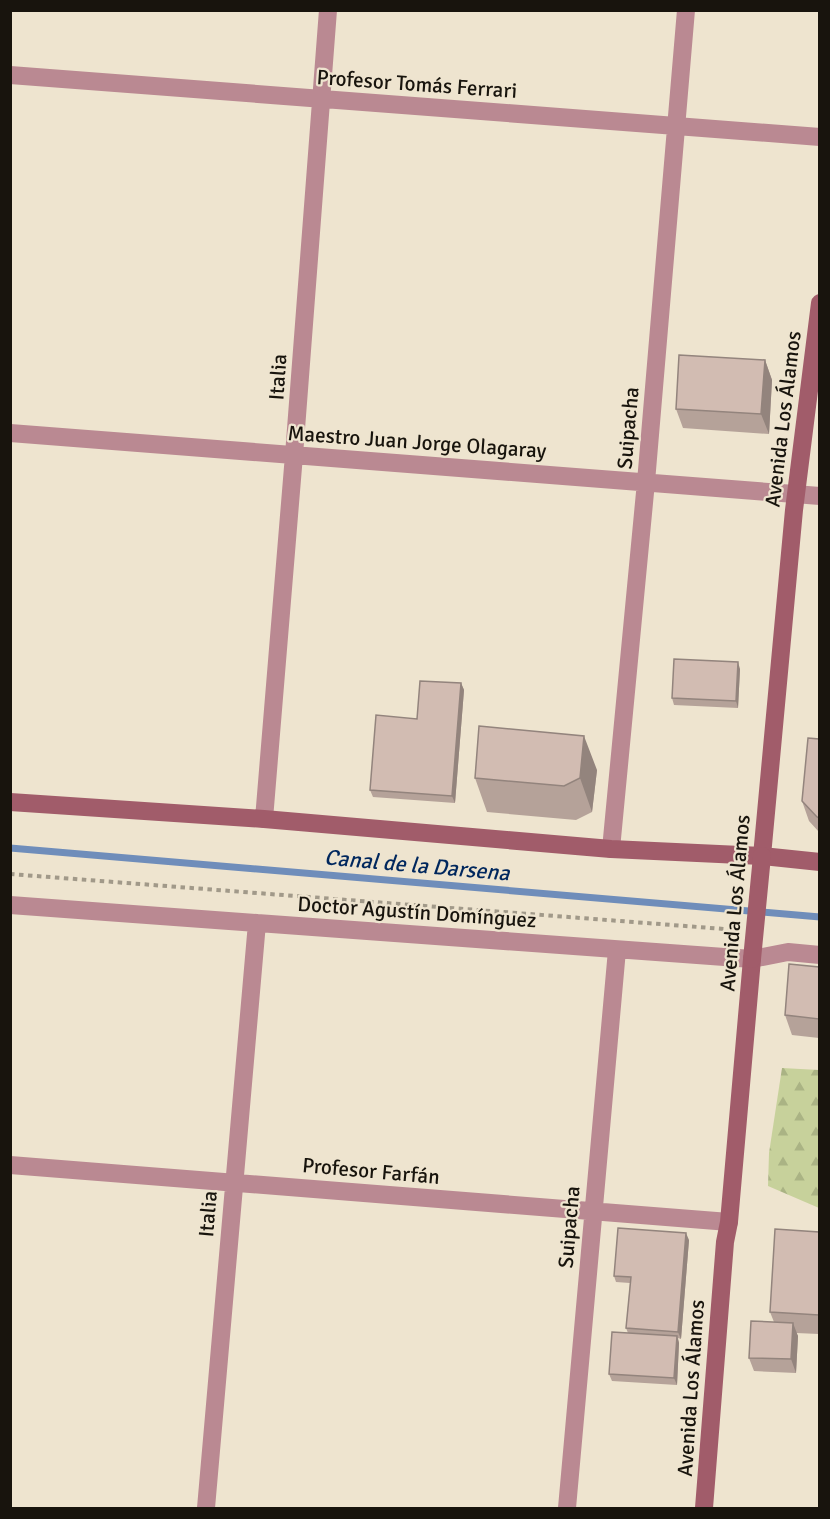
<svg xmlns="http://www.w3.org/2000/svg" width="830" height="1519" font-family="Signika,sans-serif">
<style>
.forest{fill:url(#forest-firs)}
.lines{fill:none;stroke-linecap:round;stroke-linejoin:round}
.stream{stroke:#6f8dba;stroke-width:7}
.path{stroke:#a19989;stroke-width:4;stroke-dasharray:4.5 4.5;stroke-linecap:butt}
.street{stroke:#ba8992;stroke-width:18}
.secondary{stroke:#a15c6a;stroke-width:18}
.secondary-bridge{stroke:#a15c6a;stroke-width:18}
.wall{fill:#b5a299}
.shaded-wall{fill:#93847d}
.building{fill:#d2bcb2;stroke:#93847d;stroke-width:1.5}
.labels{text-anchor:middle;dominant-baseline:central;stroke-width:4.5;stroke-linejoin:round;paint-order:stroke}
.street-label{font-size:21px;fill:#18140d;stroke:#eee4cf}
.water-label{font-size:22px;font-style:italic;fill:#00275d;stroke:#eee4cf}
</style>
<defs>
<pattern id="forest-firs" width="22" height="20" patternUnits="userSpaceOnUse" patternTransform="scale(1.5)"><rect width="22" height="20" fill="#c7d19b"/><path d="M5 1l3.5 6h-7zM16 11l3.5 6h-7z" fill="#aab384"/></pattern>
</defs>
<rect width="100%" height="100%" fill="#eee4cf"/>
<path class="forest" d="M782,1068L819,1070V1208L768,1186L769,1153Z"/>
<g class="lines">
<path class="stream" d="M10,848L820,917"/>
<path class="path" d="M10,874L737,930"/>
<path class="street" d="M10,75L820,137
M10,433L820,496
M264,819L294,455L328,10
M611,849L646,482L686,10
M10,905L752,959L788,952L820,955
M10,1165L729,1222
M206,1508L257,923
M567,1508L617,950"/>
<path class="secondary" d="M10,802L264,819L611,849L762,856L820,862
M762,856L794,510L820,303
M704,1508L725,1242L729,1222L752,959"/>
<path class="secondary-bridge" d="M752,959L762,856"/>
</g>
<path class="wall" d="M765,360L772,380L769,434L683,428L676,409Z
M740,669L738,708L674,705L672,698Z
M461,683L464,690L455,803L373,797L370,790L417,719Z
M819,739V832L809,821L802,801Z
M597,770L592,812L576,820L487,812L475,778Z
M819,967V1038L792,1035L785,1015Z
M819,1232V1334L796,1333L798,1336L796,1373L754,1371L749,1358L774,1322L770,1312Z
M689,1240L681,1339L678,1338L679,1343L677,1385L612,1381L609,1374L628,1333L626,1328L630,1283L616,1282L614,1276Z"/>
<path class="shaded-wall" d="M765,360L772,380L769,434L761,414Z
M738,662L740,669L738,708L736,701Z
M461,683L464,690L455,803L452,796Z
M584,736L597,770L592,812L580,778Z
M686,1233L689,1240L681,1339L678,1332Z
M793,1323L798,1336L796,1373L791,1359Z
M677,1336L679,1343L677,1385L674,1378Z"/>
<path class="building" d="M679,355L765,360L761,414L676,409Z
M674,659L738,662L736,701L672,698Z
M420,681L461,683L452,796L370,790L376,715L417,719Z
M479,726L584,736L580,778L564,786L475,778Z
M808,738L819,739V818L817,817L802,801Z
M789,964L819,967V1019L785,1015Z
M618,1228L686,1233L678,1332L626,1328L631,1277L614,1276Z
M775,1229L819,1232V1315L770,1312Z
M751,1321L793,1323L791,1359L749,1358Z
M612,1332L677,1336L674,1378L609,1374Z"/>
<g class="labels">
<g class="street-label">
<text transform="translate(417 84) rotate(4)">Profesor Tomás Ferrari</text>
<text transform="translate(278 377) rotate(-86)">Italia</text>
<text transform="translate(783 419) rotate(-83)">Avenida Los Álamos</text>
<text transform="translate(628 428) rotate(-85)">Suipacha</text>
<text transform="translate(417 442) rotate(4)">Maestro Juan Jorge Olagaray</text>
<text transform="translate(735 903) rotate(-85)">Avenida Los Álamos</text>
<text transform="translate(417 912) rotate(4)">Doctor Agustín Domínguez</text>
<text transform="translate(371 1171) rotate(5)">Profesor Farfán</text>
<text transform="translate(208 1214) rotate(-85)">Italia</text>
<text transform="translate(569 1227) rotate(-85)">Suipacha</text>
<text transform="translate(691 1388) rotate(-86)">Avenida Los Álamos</text>
</g>
<g class="water-label">
<text transform="translate(417 865) rotate(5)">Canal de la Darsena</text>
</g>
</g>
<rect width="830" height="1519" fill="none" stroke="#18140d" stroke-width="24"/>
</svg>
